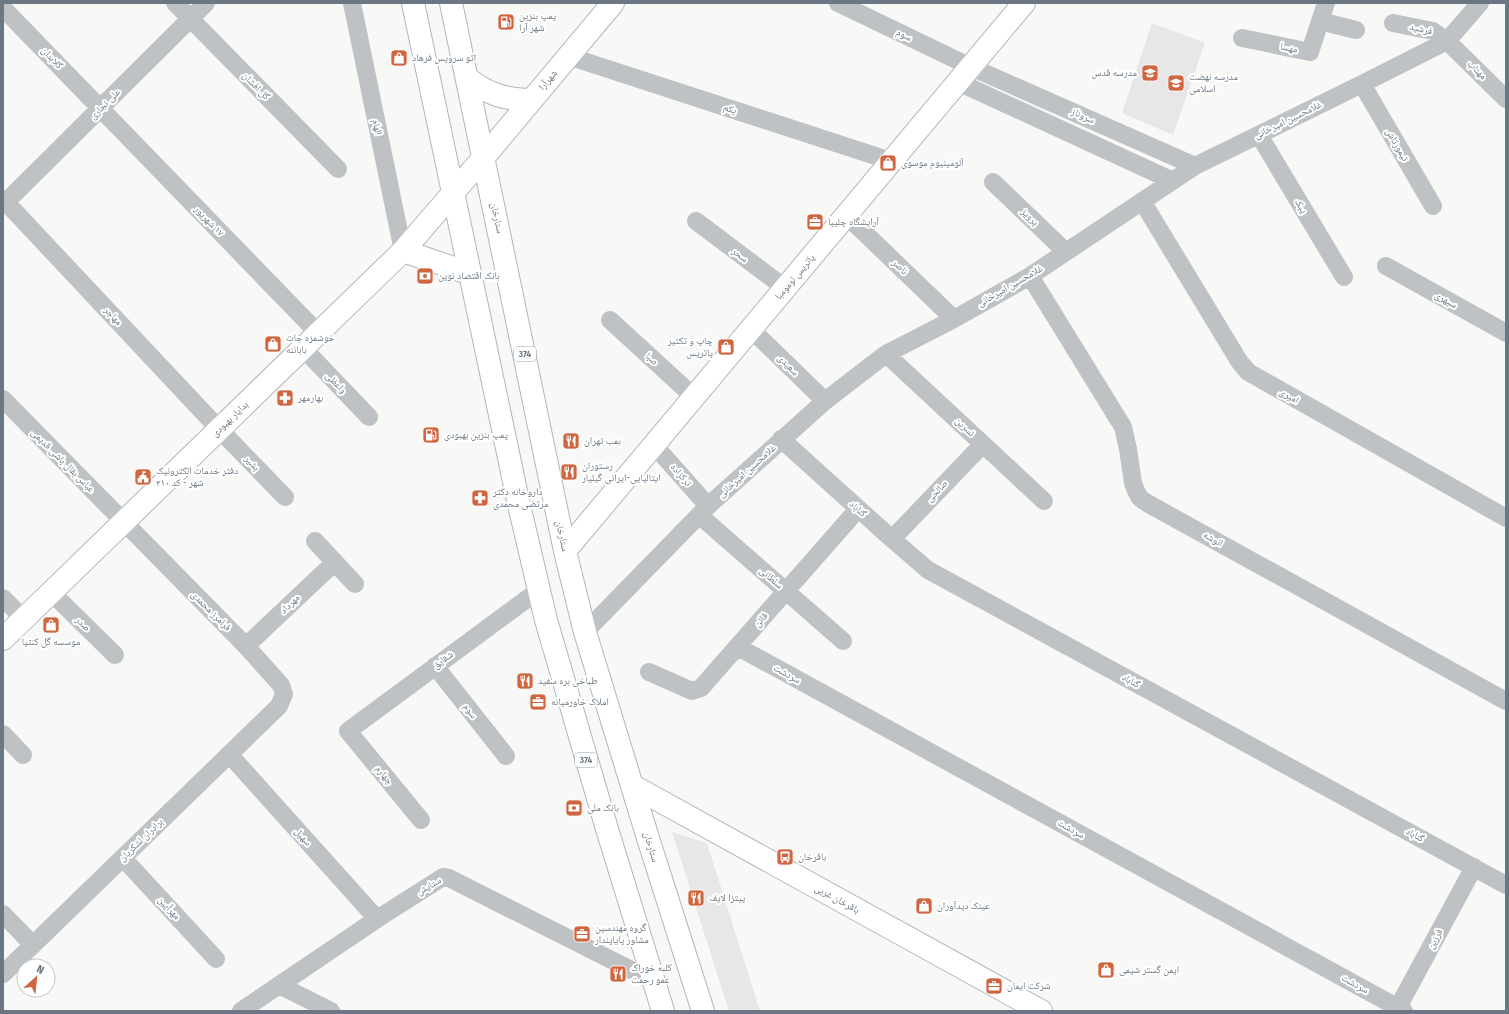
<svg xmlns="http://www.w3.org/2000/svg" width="1509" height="1014" font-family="'Fira Sans Condensed','Noto Naskh Arabic',sans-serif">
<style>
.built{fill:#e6e7e6}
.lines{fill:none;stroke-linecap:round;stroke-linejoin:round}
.major-casing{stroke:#b2b6b9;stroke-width:24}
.minor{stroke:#bec2c5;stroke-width:18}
.major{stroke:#fff;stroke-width:22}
.labels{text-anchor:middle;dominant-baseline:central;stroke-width:4;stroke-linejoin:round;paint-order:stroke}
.shield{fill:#fff;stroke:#97a0a8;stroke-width:1}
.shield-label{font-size:9px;font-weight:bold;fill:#6b7883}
.poi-label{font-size:10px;fill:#6b7883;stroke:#fff;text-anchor:start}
.street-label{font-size:10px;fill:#6b7883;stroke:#fff}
</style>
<rect width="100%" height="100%" fill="#f8f8f6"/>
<path class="built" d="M1152,23L1205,43L1173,135L1122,113Z
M672,832L707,843L760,1011H729Z"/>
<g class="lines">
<g class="major-casing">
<path id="major" d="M413,3L519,505L546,620L607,829L663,1011
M451,3L565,551L585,632L647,835L703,1011
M467,78C489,95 504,99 531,100
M403,251L469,273
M565,551L1024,3
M3,639L403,251L484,157L613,3
M633,786L1041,1011"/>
</g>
<path class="minor" d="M175,3L338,169
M352,3L403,251
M838,3L971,67L1195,166
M3,8L318,333
M1320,21L1356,30
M1393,23L1433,31L1447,41L1506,99
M1242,38L1310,52L1326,3
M568,56L891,161
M958,82L1173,181
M1362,84L1433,206
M1259,135L1344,277
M993,182L1066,252
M3,199L219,429L285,497
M1142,201L1239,361L1248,372L1506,518
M3,205L206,3
M846,215L954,319
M696,221L785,288
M1386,266L1506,333
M1030,276L1123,427L1128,449L1133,483L1136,491L1140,498L1147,503L1506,701
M610,320L694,397
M751,329L825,401
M303,348L369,417
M886,354L1044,501
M3,399L246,646L281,685L284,694L279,706L3,974
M781,439L892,539L928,570L939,576L1506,885
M654,445L708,506
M699,515L843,641
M892,539L983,444
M315,541L355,584
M51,592L115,655
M3,598L24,619
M585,632L708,506L825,401L886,354L954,319L1030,276L1195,166L1362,84L1447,41L1480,3
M246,646L335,562
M738,647L1404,1011
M435,666L506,756
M649,672L692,691L701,688L858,509
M3,734L23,755
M229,754L377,919
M421,820L348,731L539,590
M123,858L216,959
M3,914L33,945
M279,985L331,1011
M241,1011L377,919L443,877L449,878L653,981
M1396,1011L1474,867"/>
<use href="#major" class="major"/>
</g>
<defs>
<g id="fuel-square" transform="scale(0.9)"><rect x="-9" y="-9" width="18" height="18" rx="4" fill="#cf663f" stroke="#fff"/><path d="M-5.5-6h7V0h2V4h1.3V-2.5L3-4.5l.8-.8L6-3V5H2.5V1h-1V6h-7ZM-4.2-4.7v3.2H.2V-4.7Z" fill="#fff"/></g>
<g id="shop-square" transform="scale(0.9)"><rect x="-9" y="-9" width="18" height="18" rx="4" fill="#cf663f" stroke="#fff"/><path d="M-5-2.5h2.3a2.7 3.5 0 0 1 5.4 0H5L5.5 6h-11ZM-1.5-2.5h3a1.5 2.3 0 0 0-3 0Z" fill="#fff"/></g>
<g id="school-square" transform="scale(0.9)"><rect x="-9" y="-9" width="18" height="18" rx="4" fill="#cf663f" stroke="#fff"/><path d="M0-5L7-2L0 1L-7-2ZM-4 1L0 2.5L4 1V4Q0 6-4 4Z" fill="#fff"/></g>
<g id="office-square" transform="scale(0.9)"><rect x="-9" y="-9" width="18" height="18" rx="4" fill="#cf663f" stroke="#fff"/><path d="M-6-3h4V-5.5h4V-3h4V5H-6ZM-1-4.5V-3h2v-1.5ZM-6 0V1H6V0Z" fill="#fff"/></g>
<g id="bank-square" transform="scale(0.9)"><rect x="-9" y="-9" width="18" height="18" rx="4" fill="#cf663f" stroke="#fff"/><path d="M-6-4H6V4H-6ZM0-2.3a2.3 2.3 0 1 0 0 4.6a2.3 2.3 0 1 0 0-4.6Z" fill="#fff"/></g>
<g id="pharmacy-square" transform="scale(0.9)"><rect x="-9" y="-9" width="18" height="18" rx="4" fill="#cf663f" stroke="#fff"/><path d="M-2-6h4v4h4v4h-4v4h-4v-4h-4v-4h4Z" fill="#fff"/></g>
<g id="restaurant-square" transform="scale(0.9)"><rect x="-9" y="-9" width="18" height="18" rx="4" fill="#cf663f" stroke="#fff"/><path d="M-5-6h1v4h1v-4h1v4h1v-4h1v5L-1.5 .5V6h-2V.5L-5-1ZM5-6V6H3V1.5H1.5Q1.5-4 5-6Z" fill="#fff"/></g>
<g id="civic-square" transform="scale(0.9)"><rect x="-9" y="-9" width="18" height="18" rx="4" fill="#cf663f" stroke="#fff"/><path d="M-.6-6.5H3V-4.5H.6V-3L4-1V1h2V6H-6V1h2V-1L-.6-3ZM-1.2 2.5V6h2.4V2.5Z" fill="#fff"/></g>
<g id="bus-square" transform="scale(0.9)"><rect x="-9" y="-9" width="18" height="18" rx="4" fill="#cf663f" stroke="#fff"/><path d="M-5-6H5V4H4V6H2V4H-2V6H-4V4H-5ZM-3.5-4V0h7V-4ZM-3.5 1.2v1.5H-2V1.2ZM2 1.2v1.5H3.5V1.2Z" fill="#fff"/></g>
</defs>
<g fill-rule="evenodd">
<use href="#fuel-square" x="506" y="22"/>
<use href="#shop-square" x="399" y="58"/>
<use href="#school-square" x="1150" y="73"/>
<use href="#school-square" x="1176" y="83"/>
<use href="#shop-square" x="888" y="163"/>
<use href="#office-square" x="815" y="222"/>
<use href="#bank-square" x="425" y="276"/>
<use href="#shop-square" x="273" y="344"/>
<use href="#shop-square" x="726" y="347"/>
<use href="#pharmacy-square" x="285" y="398"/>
<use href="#fuel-square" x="431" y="435"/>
<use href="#restaurant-square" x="571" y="441"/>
<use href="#restaurant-square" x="569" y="472"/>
<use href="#civic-square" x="143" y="477"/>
<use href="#pharmacy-square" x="480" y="498"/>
<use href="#shop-square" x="51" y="625"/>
<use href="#restaurant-square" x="525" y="681"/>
<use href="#office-square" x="538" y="702"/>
<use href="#bank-square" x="574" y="808"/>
<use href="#bus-square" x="785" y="857"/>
<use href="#restaurant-square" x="696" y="898"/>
<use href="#shop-square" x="924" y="906"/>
<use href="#office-square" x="582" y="934"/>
<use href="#shop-square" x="1106" y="970"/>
<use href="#restaurant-square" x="618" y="974"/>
<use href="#office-square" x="994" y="986"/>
</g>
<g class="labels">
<g class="shield">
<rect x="514" y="347" width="22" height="14" rx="3"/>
<rect x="575" y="753" width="22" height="14" rx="3"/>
</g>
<g class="shield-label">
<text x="525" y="354">374</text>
<text x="586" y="760">374</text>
</g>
<g class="poi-label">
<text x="519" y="16">پمپ بنزین<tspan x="519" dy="12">شهر آرا</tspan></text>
<text x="412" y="58">اتو سرویس فرهاد</text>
<text x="1137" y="73" text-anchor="end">مدرسه قدس</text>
<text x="1189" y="77">مدرسه نهضت<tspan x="1189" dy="12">اسلامی</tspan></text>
<text x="901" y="163">آلومینیوم موسوی</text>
<text x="828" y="222">آرایشگاه چلیپا</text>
<text x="438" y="276">بانک اقتصاد نوین</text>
<text x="286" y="338">خوشمزه جات<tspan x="286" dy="12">باباننه</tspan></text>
<text x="713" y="341" text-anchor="end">چاپ و تکثیر<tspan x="713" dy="12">پاتریس</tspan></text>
<text x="298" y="398">بهارمهر</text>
<text x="444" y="435">پمپ بنزین بهبودی</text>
<text x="584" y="441">بمب تهران</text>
<text x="582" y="466">رستوران<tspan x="582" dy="12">ایتالیایی-ایرانی گیلیار</tspan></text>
<text x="156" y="471">دفتر خدمات الکترونیک<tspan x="156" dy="12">شهر - کد ۲۱۰</tspan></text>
<text x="493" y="492">داروخانه دکتر<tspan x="493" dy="12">مرتضی محمدی</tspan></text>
<text x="51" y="642" text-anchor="middle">موسسه گل کنتیا</text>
<text x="538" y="681">طباخی بره سفید</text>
<text x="551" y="702">املاک خاورمیانه</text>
<text x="587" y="808">بانک ملی</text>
<text x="798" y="857">باقرخان</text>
<text x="709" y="898">پیتزا لایف</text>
<text x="937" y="906">عینک دیدآوران</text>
<text x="595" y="928">گروه مهندسین<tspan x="595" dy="12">مشاور پایاپندار</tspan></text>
<text x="631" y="968">کلبه خوراک<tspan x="631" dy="12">عمو رحمت</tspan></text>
<text x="1119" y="970">ایمن گستر شیمی</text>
<text x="1007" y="986">شرکت ایمان</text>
</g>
<g class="street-label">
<text transform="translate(1421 29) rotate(15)">فرشید</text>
<text transform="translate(904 35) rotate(26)">سوم</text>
<text transform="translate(1289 48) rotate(12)">مهسا</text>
<text transform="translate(52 58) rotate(46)">گلابدان</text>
<text transform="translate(1477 70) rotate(45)">مهتاب</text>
<text transform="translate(548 80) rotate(-50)">شهرآرا</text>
<text transform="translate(256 86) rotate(46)">گل افشان</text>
<text transform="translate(105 104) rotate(-45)">علی نجاری</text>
<text transform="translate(730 109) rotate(18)">یکم</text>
<text transform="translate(1083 116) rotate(24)">سروناز</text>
<text transform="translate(1288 120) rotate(-26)">غلامحسین امیرخانی</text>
<text transform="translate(377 127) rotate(78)">الهام</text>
<text transform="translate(1397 145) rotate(60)">تیمورتاش</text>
<text transform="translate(1301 206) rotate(59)">پیک</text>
<text transform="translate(1030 217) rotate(44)">پرویز</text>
<text transform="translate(497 218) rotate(78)">ستارخان</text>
<text transform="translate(209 221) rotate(46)">١٧ شهریور</text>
<text transform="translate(740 255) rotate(37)">سحر</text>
<text transform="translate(900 267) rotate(44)">ناصر</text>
<text transform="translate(795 277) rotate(-50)">پاتریس لومومبا</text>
<text transform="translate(1010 286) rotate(-30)">غلامحسین امیرخانی</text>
<text transform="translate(1446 300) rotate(29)">سپهری</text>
<text transform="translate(113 316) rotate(47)">مهاجر</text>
<text transform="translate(652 359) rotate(42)">صبا</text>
<text transform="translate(788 365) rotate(45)">سعیدی</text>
<text transform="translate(336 383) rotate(46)">واعظی</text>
<text transform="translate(1289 396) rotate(29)">امیری</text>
<text transform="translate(230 419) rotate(-44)">بدایار بهبودی</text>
<text transform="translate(965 427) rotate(43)">نسرین</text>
<text transform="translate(63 461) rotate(45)">عباس بقال باشی قدیمی</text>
<text transform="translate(252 463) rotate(46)">بشیر</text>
<text transform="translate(747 471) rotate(-42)">غلامحسین امیرخانی</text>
<text transform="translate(681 475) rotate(49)">ترکزاده</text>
<text transform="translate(937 491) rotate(-46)">صالحی</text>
<text transform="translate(858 509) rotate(42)">گناباد</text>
<text transform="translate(562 536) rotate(78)">ستارخان</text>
<text transform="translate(1213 539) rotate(29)">انوشه</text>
<text transform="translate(771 578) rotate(41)">سلطانی</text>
<text transform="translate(290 604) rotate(-44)">مهرداد</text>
<text transform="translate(211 611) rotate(45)">فرامرز محمدی</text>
<text transform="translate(761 620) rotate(-49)">قائن</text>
<text transform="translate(83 624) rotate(44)">صدر</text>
<text transform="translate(443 660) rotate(-37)">شقایق</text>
<text transform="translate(787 674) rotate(29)">سردشت</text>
<text transform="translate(1131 681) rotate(29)">گناباد</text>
<text transform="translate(470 711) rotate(52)">سوم</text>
<text transform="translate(384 775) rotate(51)">چهارم</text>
<text transform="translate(1071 829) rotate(29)">سردشت</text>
<text transform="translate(1415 835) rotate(29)">گناباد</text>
<text transform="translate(303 837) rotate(48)">سهیل</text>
<text transform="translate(141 840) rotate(-44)">برادران لشکریان</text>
<text transform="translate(651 847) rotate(73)">ستارخان</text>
<text transform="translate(429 886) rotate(-30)">ستایش</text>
<text transform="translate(837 899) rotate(29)">باقرخان غربی</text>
<text transform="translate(169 908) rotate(47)">مهرآیین</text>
<text transform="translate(1435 939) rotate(-62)">فرزین</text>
<text transform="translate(1355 984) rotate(29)">سردشت</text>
</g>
</g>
<rect width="1509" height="1014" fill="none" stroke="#6b7883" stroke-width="8"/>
<g transform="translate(36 978) rotate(27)"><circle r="19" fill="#ffffff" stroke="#c4c9cd"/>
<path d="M0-3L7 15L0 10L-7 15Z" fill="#cf663f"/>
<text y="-6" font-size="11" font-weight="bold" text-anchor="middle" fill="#6b7883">N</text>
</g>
</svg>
